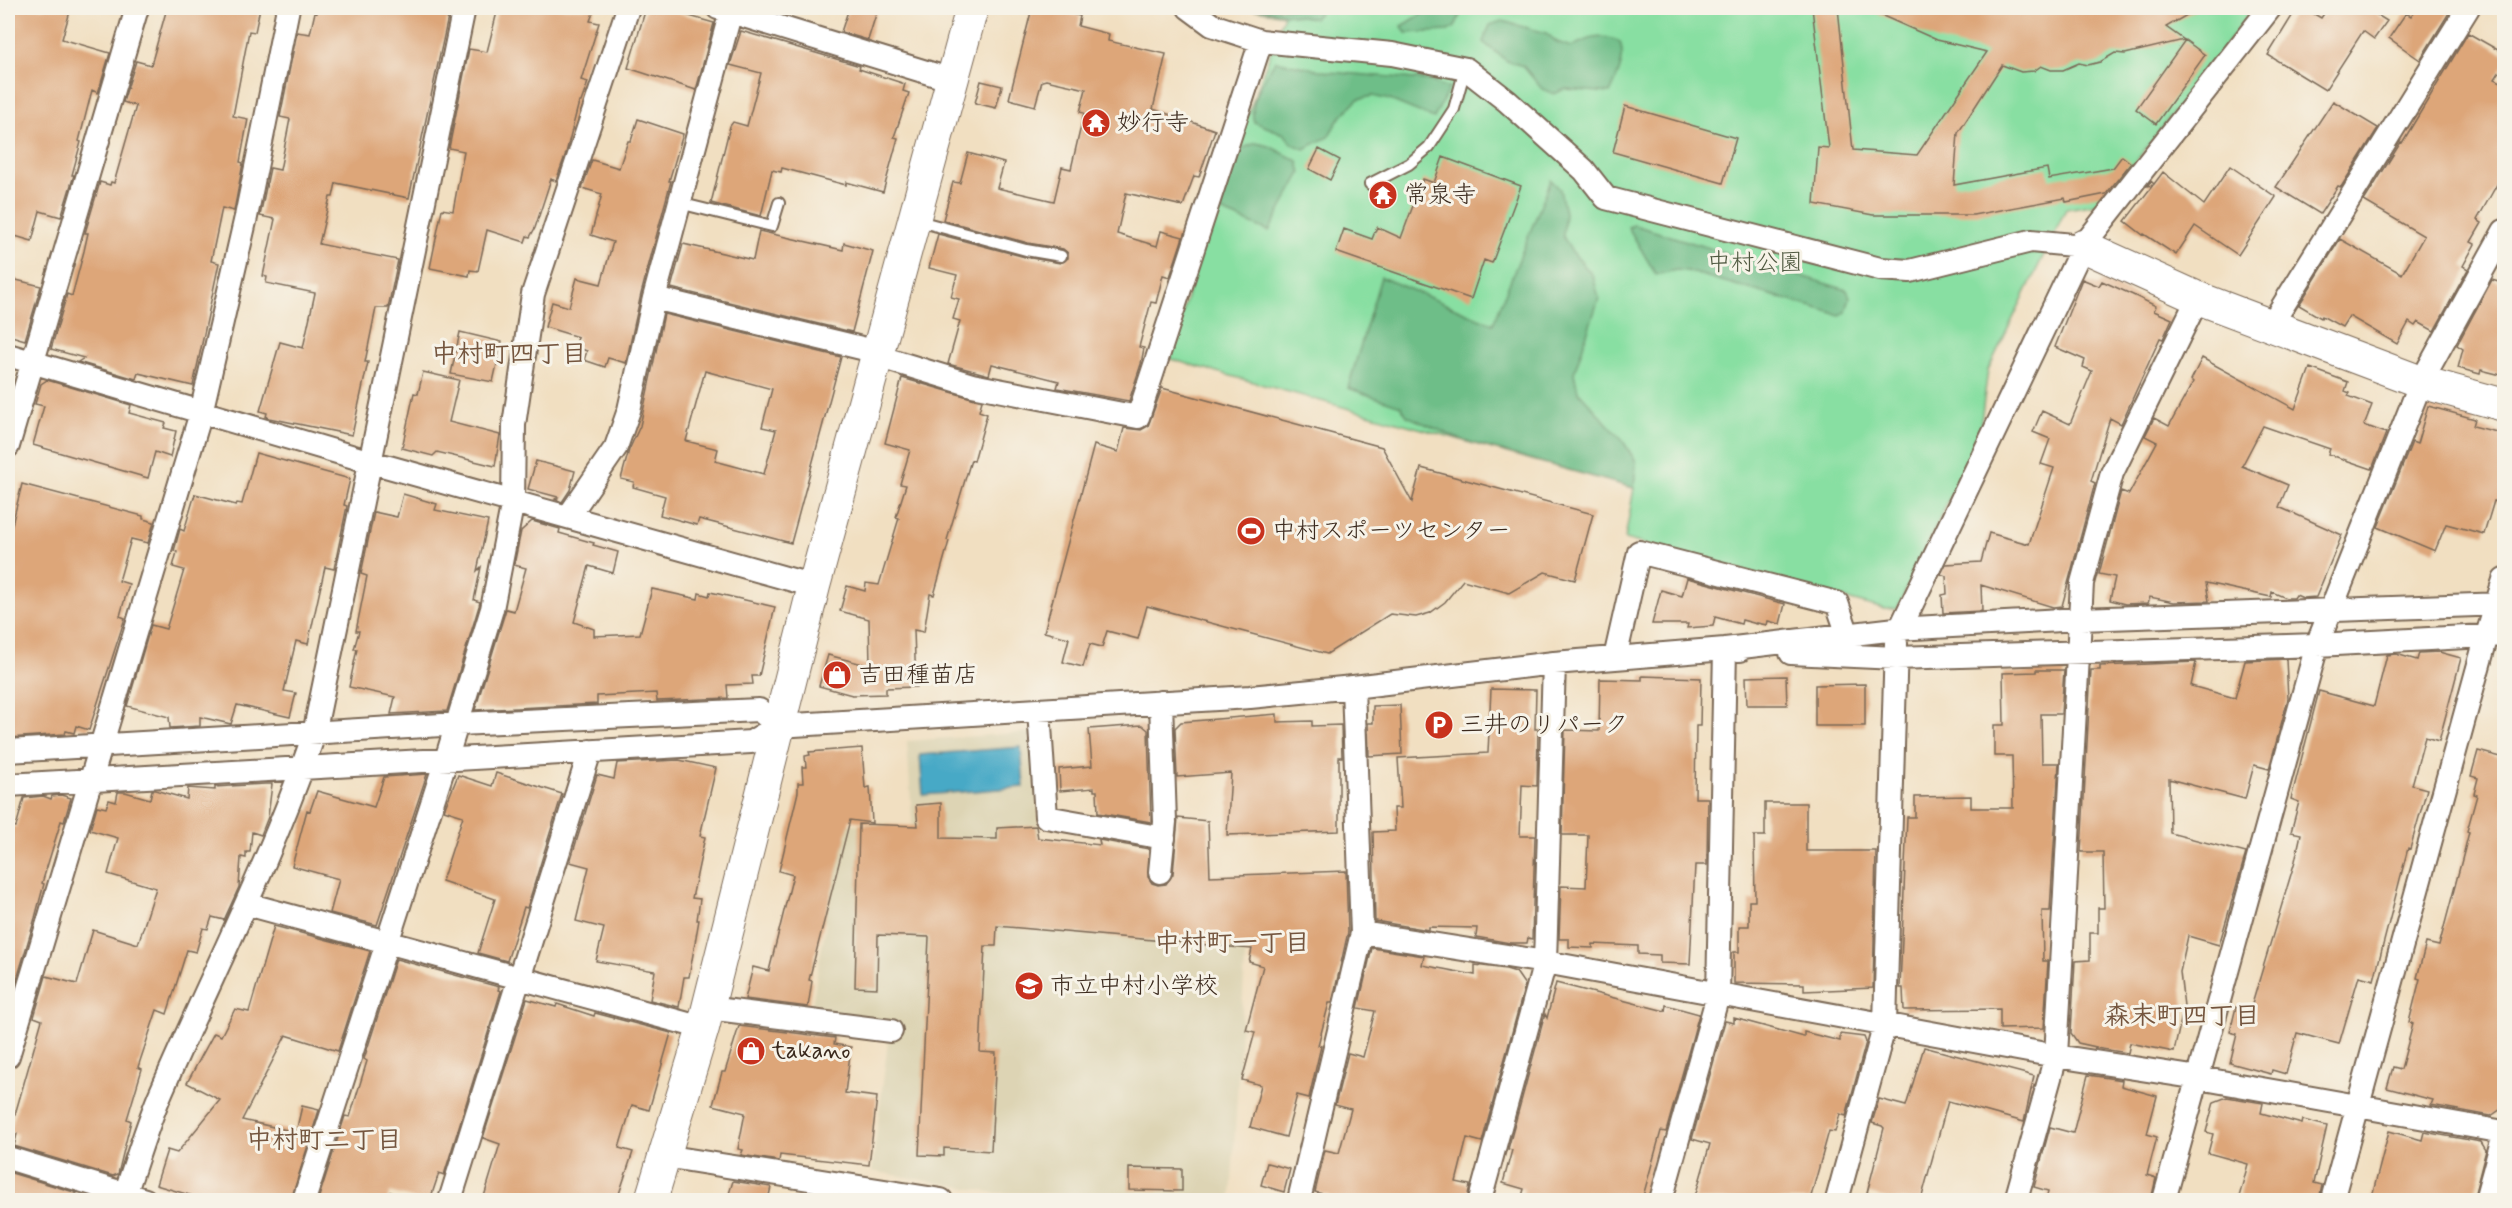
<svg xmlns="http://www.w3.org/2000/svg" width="2512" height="1208" font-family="Mynerve,'Klee One',sans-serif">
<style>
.built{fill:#ddd4b4}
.green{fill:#88dfa2;stroke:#628460;stroke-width:1.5}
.forest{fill:#6ebe88;stroke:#547453;stroke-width:1.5}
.water{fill:#46a9c6;stroke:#406a72;stroke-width:1.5}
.building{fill:#dda679;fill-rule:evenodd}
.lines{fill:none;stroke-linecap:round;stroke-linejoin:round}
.lane-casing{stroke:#7b6957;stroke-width:14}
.street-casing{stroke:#7b6957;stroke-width:26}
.secondary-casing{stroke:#7b6957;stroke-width:34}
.lane{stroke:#fff;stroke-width:10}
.street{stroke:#fff;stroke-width:22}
.secondary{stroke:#fff;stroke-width:32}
.labels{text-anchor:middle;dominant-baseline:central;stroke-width:6;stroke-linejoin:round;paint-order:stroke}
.poi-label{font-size:24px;fill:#3b2a1e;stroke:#f7f3e8;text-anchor:start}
.park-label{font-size:24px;fill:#4e573f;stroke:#f7f3e8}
.neighbourhood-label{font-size:26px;font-weight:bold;fill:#74553e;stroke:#f7f3e8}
</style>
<rect width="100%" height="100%" fill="#f7f3e8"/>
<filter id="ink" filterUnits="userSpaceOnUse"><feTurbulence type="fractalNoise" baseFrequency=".0167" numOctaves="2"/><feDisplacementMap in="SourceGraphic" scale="12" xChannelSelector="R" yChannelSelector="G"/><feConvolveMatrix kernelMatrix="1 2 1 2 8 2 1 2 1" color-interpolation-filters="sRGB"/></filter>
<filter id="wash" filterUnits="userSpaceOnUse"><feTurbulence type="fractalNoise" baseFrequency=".008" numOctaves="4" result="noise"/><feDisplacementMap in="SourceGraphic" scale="24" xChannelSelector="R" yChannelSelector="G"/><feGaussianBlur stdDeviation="1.35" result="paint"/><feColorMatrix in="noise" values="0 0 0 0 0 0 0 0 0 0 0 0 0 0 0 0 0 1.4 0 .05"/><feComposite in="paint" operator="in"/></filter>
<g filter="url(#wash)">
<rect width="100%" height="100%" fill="#f1dfc1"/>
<path class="built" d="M1032,732L1042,869L1249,891L1231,1198L995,1193L872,1171L890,1025L810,1016L826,922L807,917L829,825L891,823V851H914L907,741Z"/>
<path class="green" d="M1247,8H2254L2104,203L2066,209L1988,370L1979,436L1897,609H1884L1625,539L1634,488L1170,359L1202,242L1284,15Z"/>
<path class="forest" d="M1247,8H1318L1319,13L1314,18Z
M1432,8H1463L1455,27L1448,31L1406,33L1402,26Z
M1502,21L1546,33L1557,42L1571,47C1589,38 1601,33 1620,42C1626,60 1618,76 1610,93L1566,89L1554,94L1542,89L1523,66L1507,61L1483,42L1490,25Z
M1275,61L1329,72L1427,80L1449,88L1434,118L1390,100L1373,96L1358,99L1338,120L1328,137L1304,149L1293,144L1284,134L1254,122C1248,103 1265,77 1275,61Z
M1256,143L1269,146L1298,161L1301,173L1269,231L1216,209L1238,150Z
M1551,180L1560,189L1565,213L1563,236L1570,249L1593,276L1599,298L1574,373L1578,391L1623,441L1636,462L1634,488L1464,441L1407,416L1401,406L1348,388L1381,277L1493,324Z
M1634,225L1847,290L1850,297L1846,312L1840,315L1687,271L1676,270L1656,275L1628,227Z"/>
<path class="water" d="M1021,747L1024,787L923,795L920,755Z"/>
<g id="blocks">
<path class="building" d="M8,8H71L62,39L110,53L98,93L92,90L79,141L81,142L72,175H74L61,217L40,211L32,241L8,234Z
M167,8H260L255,32L249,31L233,116L248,119L240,162L243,163L234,211L222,208L211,261L219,263L193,386L138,373L136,379L78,362L84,358L51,349L67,294L72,296L84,251L88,233H85L100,182L110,185L111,182L114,183L136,106L123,102L136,61L151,65Z
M318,8H450L409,198L336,183L333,197H330L319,244L398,260L388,308H376L365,362H368L352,435L269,418L266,417L267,413L260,411L280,342L303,348L315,293L266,283L267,277L263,276L275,219L260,216L270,168L280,170L290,119L280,117L297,32L310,34L315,12L317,13Z
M498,8H595L590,21L599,23L581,80L588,82L581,102H579L566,153L556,181L551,179L535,228L530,237L527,236L525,242L487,230L478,271L470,270L469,276L430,268L442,209L453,211L464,151L449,148L469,49L487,52Z
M646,8H661L714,23L696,90L628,68Z
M849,8H878L868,40L841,32Z
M1032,8H1046L1080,16L1078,26L1109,34L1108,41L1166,54L1153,109L1215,130L1199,177L1194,176L1183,206L1126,193L1117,234L1157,246L1161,231L1183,237L1170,277L1163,275L1156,303L1151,302L1139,347L1144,348L1141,364L1129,401L1057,388L1059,381L992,364L989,375L948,364L960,321L953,319L959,299L951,297L957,275L929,268L938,234L1025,257L1060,263L1068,258V253L1063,249L1028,243L943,220L953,182L960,183L968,153L1004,163L997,188L1054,201L1062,167L1071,169L1084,113L1080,112L1086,89L1046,80L1042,81L1035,106L1009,99Z
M1812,8H1838L1853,150L1917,155L1987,52L1937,40L1865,8H2199L2166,27L2184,40L2125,54L2115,53L2100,62L2088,65L2079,63L2063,70H2051L2041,66L2034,71L2021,72L2002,65L1958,133L1954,185L2047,168L2049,179L2113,168L2122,156L2131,163L2106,194L2066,202L2065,198L1973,215H1873L1814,204L1818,147L1829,148Z
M2297,8H2304L2321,18L2328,8H2377L2374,13L2387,21L2374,39L2363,31L2325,90L2268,55Z
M2417,8H2452L2420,60L2389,38L2406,13L2411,16Z
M741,31L860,66L859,69L905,84L903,91L909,93L894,137L898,138L883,192L846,182V185L782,168L781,172L772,170L761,216L711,203L730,126L733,122L747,126L761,73L730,65Z
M2468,33L2505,54V63L2495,79L2505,84V170L2477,220L2482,223L2471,242L2475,244L2463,266L2468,269L2434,331L2418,322L2415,326L2409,322L2397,344L2349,316L2342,327L2322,316L2321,318L2299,305L2340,239L2402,274L2424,236L2364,201L2401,142L2402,143Z
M2185,40L2205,55L2156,124L2136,109Z
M981,81L1002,86L996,108L975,103Z
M2333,101L2378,128L2341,187L2338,186L2320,214L2276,187Z
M1625,106L1736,138L1723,183L1613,152Z
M638,119L683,134L669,181H671L641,294L626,363L608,358L605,367L584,360L587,351L575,347L578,337L545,327L552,302L569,307L577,278L601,284L613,242L591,235L602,194L582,188L592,160L619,168L628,141H631Z
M1319,149L1340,160L1330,180L1309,169Z
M1443,157L1521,186L1492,263L1484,260L1471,299L1336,252L1344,229L1372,239L1377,227L1401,238L1423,179L1434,183Z
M2230,166L2276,197L2238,255L2195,226L2176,255L2144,234L2143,235L2125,221L2153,185L2147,186L2151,181L2154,184L2163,172L2204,205Z
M759,231L843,250L844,243L873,251L852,332L671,288L683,244L753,260Z
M8,278L41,286L25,340L8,335Z
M2082,279L2099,286L2102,281L2133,295L2156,306L2154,311L2172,319L2163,339L2160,338L2121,424L2110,418L2091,481L2095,483L2062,606L2053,607L1981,585L1982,611L1943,613L1942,595L1947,594L1946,576L1941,574L1946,564L1981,562L1989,533L2029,544L2054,468L2041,464L2050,439L2033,432L2042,411L2070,424L2092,371L2083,367L2085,360L2055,347Z
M2492,280L2505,284V376L2481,370L2480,374L2458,368L2463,349L2457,345Z
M664,314L841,357L791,543L699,519L697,525L660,515L665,496L633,487L634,482L621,479L629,450L640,426ZM705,371L772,389L762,427L776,430L764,474L715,461L718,449L686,441Z
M460,332L502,342L493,382L451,374Z
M2202,358L2295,409L2310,368L2348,382L2345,391L2350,393L2348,396L2372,405L2364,425L2386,433L2372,469L2328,454L2330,449L2263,426L2242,466L2288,485L2279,507L2342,535L2316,597L2303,598L2296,595L2294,598H2286L2272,592L2271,597L2206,583L2209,601L2174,602L2150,597L2148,603L2125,604L2110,600L2115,577L2099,574L2121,491L2129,494L2157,442L2145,436L2154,418L2169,426L2193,382L2191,380Z
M423,372L459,380L449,422L500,435L495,466L437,452L433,456L402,448L414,393L418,394Z
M902,378L982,401L979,411L987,414L974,461L971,460L947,540L949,541L934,595L930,594L924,632L914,630L916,687L886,688V694L852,695L819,686L828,655L870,666L869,619L840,611L847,586L865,591L866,583L879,585L899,518L896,517L906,485L900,484L910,450L885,443Z
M47,380L131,405L129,413L166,423L164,428L176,431L170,457L155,452L148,478L33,445L44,406L35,404L41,384Z
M1162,388L1382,447L1412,502L1421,468L1593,514L1575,580L1545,572L1509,593L1463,580L1445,602L1430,613L1416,617L1390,614L1327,654L1147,606L1138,639L1107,631L1102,647L1090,644L1083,667L1063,662L1069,638L1044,632L1094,445L1118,452L1124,428L1141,430L1148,426Z
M2428,406L2475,419L2473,426L2505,434V504L2494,501L2484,534L2446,524L2435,551L2378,527L2412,442L2417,444Z
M256,453L350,479L344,505L347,506L334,569L325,567L308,644L296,641L284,691L296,693L290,717L237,705L231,724L200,717V726L170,728L169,717L127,706L151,625L166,629L172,610L184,570L173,567L177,552L174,551L180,529L184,531L195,494L236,505L237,503L242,504Z
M536,461L575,471L570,490L562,502L555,499L558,497L528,489Z
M22,484L143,516V519L154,522L148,543L131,539L119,581L129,584L120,616L125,618L89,730L76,726L74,733L66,731L65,734L8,738V541Z
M403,494L437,504L435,510L488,521L477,571L481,567L474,600L480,602L479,606L447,711L391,714L395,697L349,687L357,649H354L359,631H356L367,576L361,574L374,512L397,517Z
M532,521L560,529L559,533L594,543L593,545L618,552L613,573L589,566L574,622L594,629V636L640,634L652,589L698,599L699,593L709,596L710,592L775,607L759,676H752L753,684L727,685L728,698L657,701L656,693L597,696V704L475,710L506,609L514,611L526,568L514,565L521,531Z
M1687,578L1785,604L1780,624L1768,621L1767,625L1757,623V624L1742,620L1741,624L1715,617L1713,626L1687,628L1688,624H1652L1661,590L1682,596Z
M2439,652L2461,658L2439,741L2425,737L2412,785L2427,789L2410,849L2408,848L2374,980L2359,976L2339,1044L2297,1033L2286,1074L2272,1070L2271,1074L2230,1063L2237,1034L2230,1032L2236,1007L2250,1011L2295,861L2301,834L2291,832L2299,802L2291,799L2319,691L2374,706L2387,655L2396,654L2417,660L2419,653Z
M2286,659L2288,699L2269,769L2254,765L2245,799L2169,779L2170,833L2246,853L2219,945L2188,936L2180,972L2184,1006L2174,1052L2130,1043L2128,1053L2095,1048L2096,1047L2078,1043L2071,1033L2075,961L2090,960V933H2098V908H2104L2103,852H2081L2091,670H2100V666L2196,662L2191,686L2235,698L2245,661Z
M2036,670H2064L2061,714H2041L2042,763H2059L2050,911H2042L2043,961H2048L2044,1028L2000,1029V1009L1904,1010L1903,988H1900L1907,817H1915V797L1971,796V808H2013L2012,756H1994V725H2004L2003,673L2036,672Z
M1642,676L1701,678L1700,726H1696L1695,798H1708L1707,858V865H1695L1690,964L1660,963V955L1638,954V946L1593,944V948L1569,947V939H1559L1561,886L1586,887L1588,835H1562L1565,730L1599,731L1600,679L1642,680Z
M1786,676L1787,705H1747L1746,677Z
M1865,684V726H1815V685Z
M1491,689L1536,690L1535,729H1538L1537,786L1522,785L1520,836H1535L1532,939L1528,938L1527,943H1510L1476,937L1477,928L1429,927V930L1375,921L1373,832L1395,831L1394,808H1401L1398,758L1488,753Z
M1400,705L1402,754L1369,756L1368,723H1373V706Z
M1277,714V722L1312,721V726L1341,725L1342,757H1339V831L1227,835L1231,773L1177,777L1175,728L1181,722Z
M1142,725L1148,730L1151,822L1098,813L1097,791H1094V788L1060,791L1059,769L1092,766L1089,729Z
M862,748L865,788L870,787L872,823L850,820L809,980L812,981L808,1007L745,999L753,967L769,971L793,875L779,871L798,792V783H803L802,767H806L805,756L810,755L809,752Z
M2478,751L2505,758V1097L2501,1109L2491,1116L2431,1105L2433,1100L2387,1088L2393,1067L2401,1069L2413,1024L2409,1022L2420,979L2417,978L2426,943L2439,946L2464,852L2469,832L2467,831L2477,795L2474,794L2478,778L2471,776Z
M679,760L716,768L700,836L705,837L692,898L700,899L697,920H699L689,977H684L679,1007L650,1000L655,971L596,961L604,928L576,921L589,867L570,862L597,775L614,779L617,763Z
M496,773L562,794L527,908L524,907L507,961L478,953L495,899L442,881L463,816L444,810L458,775L492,786Z
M427,774L377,925L330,913L339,879L292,866L307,810L310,811L317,791L374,807L384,777Z
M265,784H272L268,817L261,835L252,832L250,852H246V858L241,857L239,887L224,920L212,917L208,929L203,928L196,952L187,950L167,1014L157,1010L138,1067L142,1069L127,1119L131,1121L118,1174L113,1176L14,1146L17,1134L10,1132L42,1020L34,1017L46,976L77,984L93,930L138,944L156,888L108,874L118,838L90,830L97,806L106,808L109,800L116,802L118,792H125L150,799L152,790H155L187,799L188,788L215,790V787Z
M61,795L71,798L64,822L61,821L42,883L44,884L35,918L8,1010V826L16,827L24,798L43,796L51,799L52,796Z
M941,803V838L997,839V828L1036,826L1038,838L1100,845L1099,840L1149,849L1148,877L1152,883L1158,885L1166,884L1173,874L1178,818L1208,821L1210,876L1346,871L1348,932L1332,1003H1329L1318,1045L1321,1046L1309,1098L1297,1095L1286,1137L1250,1127L1261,1085L1242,1080L1255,1032L1246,1030L1263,966L1249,962L1252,949L997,926L996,946H985L980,1052L996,1053L991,1151L944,1148V1156L919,1155L929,937L878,935L877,988L855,987L859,824L918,826L916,805Z
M1765,803H1806V851H1876L1873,988L1804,991V984L1734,983V952H1739V926H1749V901H1755L1754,836H1765Z
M274,926L370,951L338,1051L286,1035L242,1120L296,1132L302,1106L319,1110L291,1200H206L156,1185L167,1150L177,1153L220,1100L187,1083L214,1033L221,1036L235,1009L249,1012Z
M1372,948L1424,956L1422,965L1475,975V965L1506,969L1516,972L1525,985L1482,1142L1467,1138L1456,1182L1470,1185L1467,1200H1328L1330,1196L1315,1192L1325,1150L1339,1153L1351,1109L1335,1105L1348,1053L1363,1057L1375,1011L1358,1008Z
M396,959L499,987L498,990L501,991L444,1175L439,1173L430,1200H418L390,1192L387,1200H318L345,1116L350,1117L367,1061L364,1059Z
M1556,983L1665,1011L1666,1005L1699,1014L1666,1132L1661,1131L1642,1200H1521L1524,1189L1503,1183L1512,1150L1508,1149L1545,1014L1547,1018Z
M527,999L556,1007L557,1004L594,1016L595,1013L671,1033L649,1110L632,1105L619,1148L633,1152L617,1200H483L500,1144L483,1138Z
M1734,1018L1804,1037V1032L1840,1041V1034L1864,1037L1866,1042L1846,1116L1840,1114L1835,1132L1829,1131L1810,1200H1694L1710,1144L1692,1139L1725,1021L1734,1023Z
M739,1026L835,1038L834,1044L851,1047L845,1093L877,1097L869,1165L780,1155L779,1161L741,1155L743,1150L738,1149L745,1113L713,1105L722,1072H725Z
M1924,1047L2034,1076L2024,1122L1948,1101L1921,1200H1893L1867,1193L1884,1128L1882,1126L1872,1123L1879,1099L1906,1106Z
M2088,1075L2122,1080L2121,1086L2157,1096L2147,1134L2157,1137L2147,1175L2156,1178L2151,1200H2046L2048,1191L2034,1187L2050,1127L2073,1133Z
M2227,1097L2263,1103L2261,1113L2302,1124L2303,1120L2327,1126L2314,1183L2322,1185L2319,1200H2252L2239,1197L2248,1164L2208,1153L2213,1134L2206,1132L2214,1102Z
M2389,1131L2422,1140L2424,1132L2481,1142L2486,1150L2473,1200H2371Z
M1267,1163L1290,1169L1284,1192L1261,1185Z
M1129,1168L1182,1169V1191L1129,1190Z
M8,1172L77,1193L63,1200H8Z
M733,1181L771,1187L768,1200H742L728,1197Z"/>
</g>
</g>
<g filter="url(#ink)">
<use href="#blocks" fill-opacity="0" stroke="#7b6957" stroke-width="1.5"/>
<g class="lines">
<g class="lane-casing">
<path id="lane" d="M1370,184L1409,164L1429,147L1454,109L1465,69
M679,203L772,226L779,203
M915,220L1026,250L1061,256"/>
</g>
<g class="street-casing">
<path id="street" d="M718,8L952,80
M1189,8L1212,25L1261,41L1392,54L1466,69L1507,101L1584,170L1606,198L1880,269L1910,271L2031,241L2083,246
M654,298L878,352
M2271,325L2468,8
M8,355L371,462L814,586
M877,356L972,385L1138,417L1261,41
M8,446L137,8
M568,517L616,447L629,410L654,298L731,11
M1900,629L2083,246L2270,8
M1791,653L1896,658L2317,645L2504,635
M1615,658L1639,552L1837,603L1848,635
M1039,710L1046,817L1164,838
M8,751L458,724L759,710L778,726L1250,697L1353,687L1554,663L1725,649L1896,629L2080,619L2504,604
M8,785L751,742L778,726
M1160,872L1165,822L1161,702
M247,904L703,1028
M1362,933L1545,962L2056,1056L2199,1078L2504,1132
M708,1008L891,1031
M8,1056L201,413L246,217L288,8
M664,1156L941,1200
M8,1158L145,1200
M123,1200C135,1166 145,1131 159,1097C211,976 272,859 314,734L464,8
M304,1200L446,760L492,609L513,501L514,425L533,294L628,8
M450,1200L590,751
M1299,1200L1362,933L1353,687
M1480,1200L1545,962L1554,663
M1661,1200L1718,995L1725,649L1740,650
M1837,1200L1885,1024L1896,643
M2016,1200L2056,1056L2082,583L2112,473L2198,298
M2164,1200L2317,645L2421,382L2504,231
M2332,1200L2487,635L2504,580
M2486,1200L2504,1134"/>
</g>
<g class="secondary-casing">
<path id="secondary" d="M2083,246L2198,298L2421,382L2504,405
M651,1200L703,1028L814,586L972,8"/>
</g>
<use href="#lane" class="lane"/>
<use href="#street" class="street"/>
<use href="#secondary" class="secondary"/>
</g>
</g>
<defs>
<g id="temple-disc" transform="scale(1.5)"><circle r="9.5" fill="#c8321e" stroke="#f7f3e8"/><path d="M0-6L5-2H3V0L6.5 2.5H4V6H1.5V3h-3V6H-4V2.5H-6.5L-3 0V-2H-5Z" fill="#fff"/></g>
<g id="stadium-disc" transform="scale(1.5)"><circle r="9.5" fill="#c8321e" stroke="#f7f3e8"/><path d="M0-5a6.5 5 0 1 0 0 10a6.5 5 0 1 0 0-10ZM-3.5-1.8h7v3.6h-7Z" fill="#fff"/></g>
<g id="shop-disc" transform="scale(1.5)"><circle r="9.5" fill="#c8321e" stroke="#f7f3e8"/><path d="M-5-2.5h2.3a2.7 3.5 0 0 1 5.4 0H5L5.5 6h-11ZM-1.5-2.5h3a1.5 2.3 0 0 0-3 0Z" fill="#fff"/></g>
<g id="parking-disc" transform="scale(1.5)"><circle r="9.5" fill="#c8321e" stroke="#f7f3e8"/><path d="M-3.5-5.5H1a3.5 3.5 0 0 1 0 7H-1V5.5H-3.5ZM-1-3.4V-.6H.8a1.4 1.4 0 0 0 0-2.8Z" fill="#fff"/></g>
<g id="school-disc" transform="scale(1.5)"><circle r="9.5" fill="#c8321e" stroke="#f7f3e8"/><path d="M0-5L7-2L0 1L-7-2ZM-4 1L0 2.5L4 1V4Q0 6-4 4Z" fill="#fff"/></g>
</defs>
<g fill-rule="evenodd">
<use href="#temple-disc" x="1096" y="123"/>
<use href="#temple-disc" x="1383" y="195"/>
<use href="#stadium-disc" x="1251" y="531"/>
<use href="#shop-disc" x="837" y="675"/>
<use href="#parking-disc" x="1439" y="725"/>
<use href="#school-disc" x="1029" y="986"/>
<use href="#shop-disc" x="751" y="1051"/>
</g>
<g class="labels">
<g class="poi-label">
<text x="1117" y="123">妙行寺</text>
<text x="1404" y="195">常泉寺</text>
<text x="1272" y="531">中村スポーツセンター</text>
<text x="858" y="675">吉田種苗店</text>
<text x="1460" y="725">三井のリパーク</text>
<text x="1050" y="986">市立中村小学校</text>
<text x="772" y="1051">takano</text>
</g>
<g class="park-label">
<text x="1755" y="263">中村公園</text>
</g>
<g class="neighbourhood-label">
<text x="509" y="355">中村町四丁目</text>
<text x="1232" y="944">中村町一丁目</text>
<text x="2182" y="1017">森末町四丁目</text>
<text x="324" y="1141">中村町二丁目</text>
</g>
</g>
<rect width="2512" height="1208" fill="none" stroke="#f7f3e8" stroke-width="30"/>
</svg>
